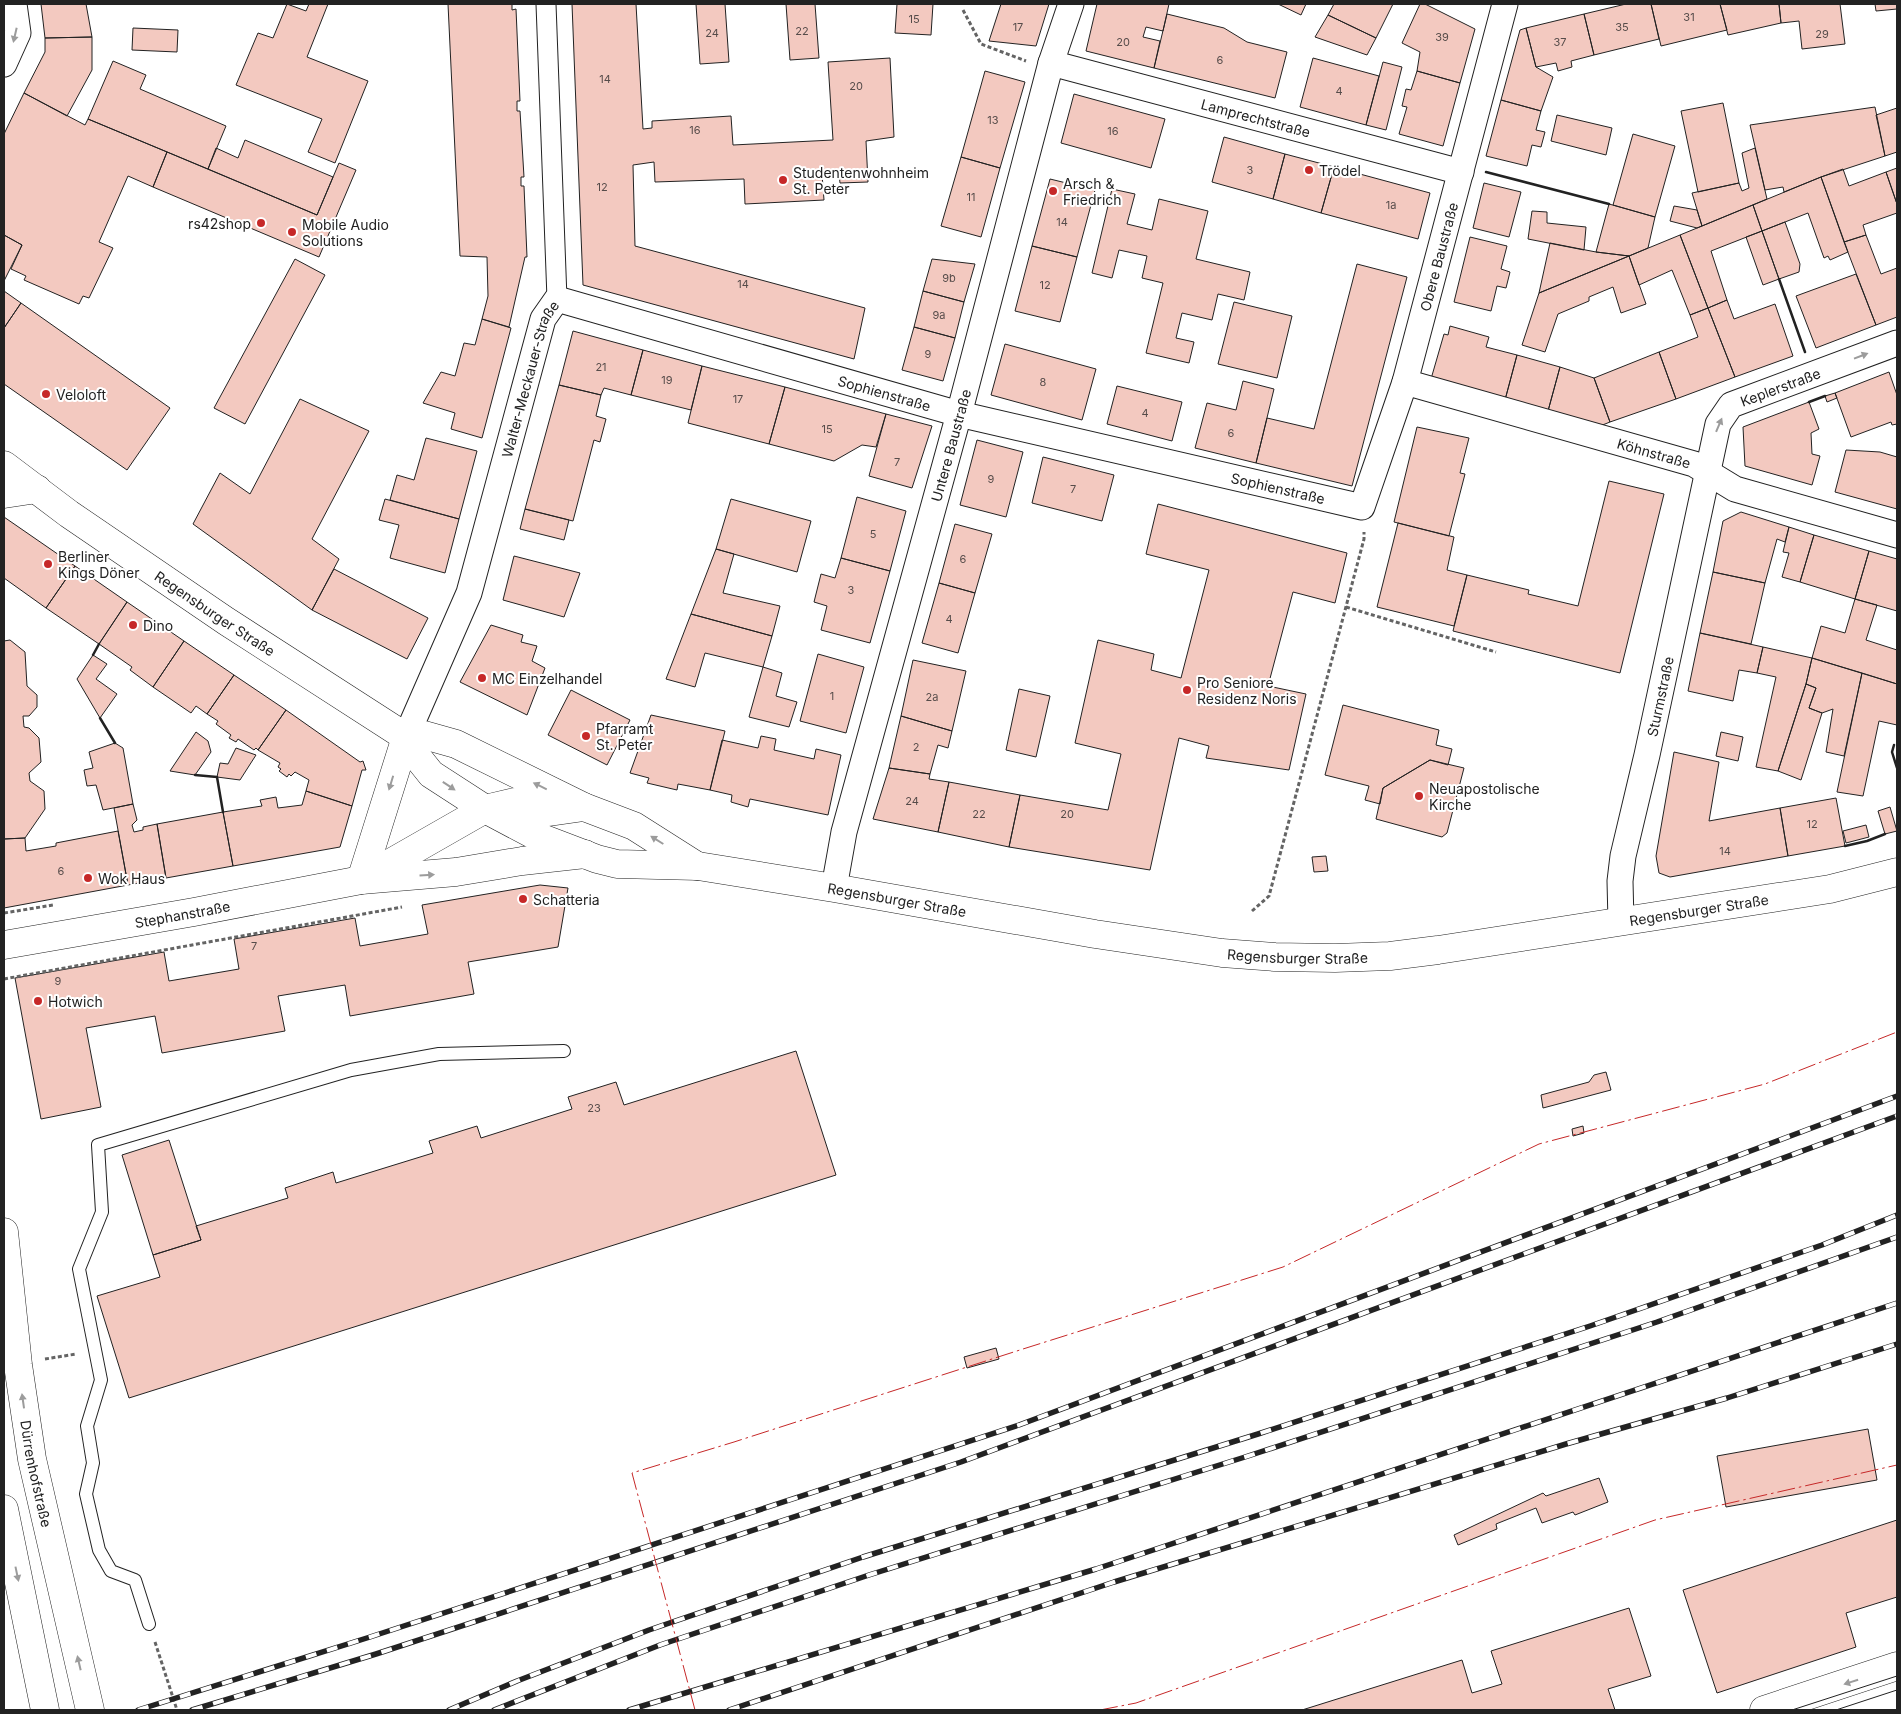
<svg xmlns="http://www.w3.org/2000/svg" width="1901" height="1714" font-family="Inter,sans-serif">
<style>
.building{fill:#f3c9c0;stroke:#222}
.lines{fill:none;stroke-linecap:round;stroke-linejoin:round}
.service-casing{stroke:#222;stroke-width:14}
.pedestrian-casing{stroke:#222;stroke-width:21}
.minor-casing{stroke:#222;stroke-width:27}
.tertiary-casing{stroke:#222;stroke-width:29}
.secondary-casing{stroke:#222;stroke-width:29}
.path{stroke:#646464;stroke-width:3;stroke-dasharray:4 2.5;stroke-linecap:butt}
.service{stroke:#fff;stroke-width:12}
.pedestrian{stroke:#fff;stroke-width:19}
.minor{stroke:#fff;stroke-width:25}
.tertiary{stroke:#fff;stroke-width:28}
.secondary{stroke:#fff;stroke-width:28}
.tram{stroke:#222;stroke-width:1}
.rail-casing{stroke:#222;stroke-width:5.5}
.rail{stroke:#fff;stroke-width:4;stroke-dasharray:11;stroke-linecap:butt}
.wall{stroke:#222;stroke-width:2.5}
.power{stroke:#c62828;stroke-width:1;stroke-dasharray:18 4 2.5 4;stroke-linecap:butt}
.oneway{fill:#9c9c9c}
.poi-dot{fill:#c62828;stroke:#fff;stroke-width:2}
.labels{text-anchor:middle;dominant-baseline:central;stroke-width:4;stroke-linejoin:round;paint-order:stroke}
.number-label{font-size:11px;fill:#564c4a}
.street-label{font-size:14px;fill:#222;stroke:#fff}
.poi-label{font-size:14px;fill:#222;stroke:#fff;text-anchor:start}
</style>
<rect width="100%" height="100%" fill="#fff"/>
<path class="building" d="M41,4H86L92,37L45,38Z
M287,4L306,11L309,4H328L307,57L368,81L335,163L308,152L322,119L236,85L258,33L273,38Z
M448,4H512V10L516,9L520,101H517V111H520L524,177H521V186H524L527,257H525L509,327L482,319L488,296L487,257L460,256Z
M572,4H636L643,129L652,128V121L731,116L733,145L833,140L828,62L890,58L894,137L866,141L868,182L840,183L839,174H822L824,200L745,204L744,179L655,182L654,162L633,165L635,246L865,308L854,359L583,285Z
M696,4H725L729,62L700,64Z
M786,4H815L819,58L790,60Z
M897,4H933L931,35L895,33Z
M1001,4H1049L1036,46L989,41Z
M1097,4H1169L1163,31L1146,27L1143,37L1160,41L1154,68L1086,51Z
M1278,4H1306L1301,15Z
M1334,4H1393L1376,38L1328,15Z
M1420,4H1425L1475,29L1460,83L1417,71L1420,52L1402,43Z
M1626,4H1651L1659,39L1594,55L1584,14Z
M1651,4H1720L1727,30L1661,46Z
M1720,4H1779L1781,23L1728,35Z
M1779,4H1840L1845,44L1802,49L1799,21L1781,23Z
M1875,4H1897V9L1876,11Z
M1167,14L1224,28L1247,42L1287,52L1275,98L1154,68Z
M1584,14L1594,55L1571,61L1572,67L1558,71L1556,63L1536,67L1526,28Z
M1328,15L1376,38L1367,55L1315,37Z
M133,28L178,30L177,52L132,50Z
M1526,28L1536,67L1553,77L1541,111L1501,100L1520,30Z
M92,37V70L67,116L24,93L45,52V38Z
M1313,58L1379,76L1366,125L1300,107Z
M113,61L146,75L140,89L226,126L208,169L88,119Z
M1383,62L1402,67L1386,130L1366,125Z
M985,71L1025,82L1000,168L961,157Z
M1417,71L1460,83L1443,146L1399,134L1407,107L1402,106L1406,89L1411,90Z
M24,93L85,125L88,119L167,152L153,187L128,176L99,242L113,248L89,298L83,296L79,304L24,280L26,276L11,269L22,245L4,235V134Z
M1074,94L1165,119L1151,168L1061,143Z
M1501,100L1541,111L1536,130L1545,132L1541,147L1532,145L1527,166L1486,156Z
M1723,103L1739,183L1698,192L1681,111Z
M1875,107L1885,156L1821,177L1784,192L1783,187L1765,190L1750,125Z
M1897,108V152L1885,156L1876,115Z
M1557,115L1612,128L1606,155L1551,141Z
M1633,134L1675,146L1655,217L1613,205Z
M1224,137L1285,154L1273,199L1212,182Z
M245,140L333,177L317,215L208,169L216,148L238,158Z
M1755,148L1767,199L1702,226L1692,193L1739,183L1742,191L1749,188L1742,153Z
M167,152L317,215L339,163L356,170L319,257L153,187Z
M1285,154L1334,167L1321,213L1273,199Z
M961,157L1000,168L981,237L941,226Z
M1334,167L1430,193L1418,239L1321,213Z
M1897,168V204L1886,172Z
M1843,169L1849,186L1886,172L1897,204V213L1863,225L1866,235L1844,242L1821,177Z
M1821,177L1848,252L1830,260L1828,256L1824,258L1808,213L1762,231L1753,205Z
M1050,179L1095,190L1077,257L1032,246Z
M1484,183L1521,192L1509,237L1473,228Z
M1112,189L1135,194L1127,224L1152,230L1159,199L1208,211L1196,259L1250,272L1244,300L1218,294L1212,320L1182,313L1176,338L1194,342L1189,363L1146,353L1163,283L1142,278L1147,256L1119,250L1112,278L1092,273Z
M1609,204L1655,217L1648,248L1629,256L1596,252Z
M1753,205L1762,231L1711,251L1727,300L1708,308L1680,235Z
M1674,206L1697,210L1702,226L1697,228L1670,221Z
M1532,211L1547,212V223L1586,227L1584,250L1528,239Z
M1785,222L1800,264L1799,272L1779,279L1762,231Z
M1762,231L1779,279L1763,285L1746,237Z
M4,235L22,245L4,281Z
M1680,235L1708,308L1690,315L1672,270L1639,285L1629,256Z
M1866,235L1881,274L1897,268V317L1876,325L1844,242Z
M1470,237L1507,246L1501,269L1510,272L1506,288L1497,286L1491,311L1454,302Z
M1550,243L1596,252L1629,256L1539,293Z
M1032,246L1077,257L1060,322L1015,311Z
M1629,256L1646,304L1621,313L1613,287L1589,297V301L1558,314L1545,352L1522,345L1539,293Z
M295,259L325,275L245,424L214,408Z
M932,259L975,264L964,302L923,291Z
M1357,264L1407,277L1352,486L1256,463L1267,418L1314,429Z
M1856,274L1876,325L1816,348L1796,296Z
M4,291L21,303L4,328Z
M923,291L964,302L955,338L914,327Z
M1727,300L1734,319L1775,304L1793,356L1735,377L1708,308Z
M1234,302L1292,316L1277,378L1218,364Z
M21,303L170,408L127,470L4,384V328Z
M1708,308L1735,377L1676,399L1659,352L1698,337L1690,315Z
M482,319L511,328L482,438L451,429L455,413L423,403L441,372L455,376L464,343L475,345Z
M1450,326L1489,337L1486,347L1517,355L1505,400L1431,379L1444,334L1448,335Z
M914,327L955,338L943,381L902,370Z
M573,331L643,350L631,395L604,388L601,395L559,385Z
M1005,344L1096,369L1082,420L991,395Z
M643,350L702,366L691,410L631,395Z
M1659,352L1676,399L1610,422L1594,378Z
M1517,355L1560,367L1548,411L1505,400Z
M702,366L785,387L769,444L688,423Z
M1560,367L1594,378L1610,422L1600,426L1548,411Z
M1889,372L1897,395V424L1892,425L1891,422L1851,437L1835,393Z
M1243,381L1274,389L1256,463L1195,448L1207,403L1236,410Z
M559,385L601,395L596,416L606,419L600,442L594,440L573,521L525,509Z
M1117,386L1182,402L1172,441L1107,424Z
M785,387L886,414L876,447L862,445L834,461L769,444Z
M1835,393L1837,398L1827,402L1825,396Z
M300,399L369,431L312,539L339,559L312,610L193,524L220,473L250,494Z
M1809,402L1819,429L1811,433L1812,454L1820,456L1812,485L1745,466L1743,427Z
M886,414L932,426L912,488L869,476Z
M1417,427L1469,438L1460,473L1465,474L1449,536L1394,522Z
M426,438L477,451L459,519L390,500L397,475L414,480Z
M977,440L1023,452L1006,517L960,505Z
M1846,450L1880,452L1897,457V509L1835,492Z
M1043,457L1114,475L1102,521L1032,503Z
M1609,481L1664,494L1620,673L1453,631L1467,575L1529,590L1528,594L1578,606Z
M857,497L906,511L890,571L841,558Z
M385,499L459,519L445,573L390,558L399,525L379,520Z
M731,499L811,521L797,572L716,549Z
M1158,504L1347,553L1335,603L1293,592L1268,686L1306,694L1289,770L1206,758L1209,746L1179,738L1150,870L1009,847L1020,795L1108,810L1121,754L1075,743L1098,640L1154,654L1151,670L1181,678L1209,570L1146,554Z
M525,509L569,520L564,540L520,529Z
M1741,512L1789,527L1785,542L1777,539L1765,583L1713,572L1723,521Z
M4,517L75,566L46,608L4,578Z
M1398,523L1454,537L1447,570L1467,575L1454,626L1377,607Z
M955,524L992,534L975,593L939,583Z
M1789,527L1814,535L1800,582L1782,577L1789,553L1783,552Z
M1814,535L1869,551L1855,599L1800,582Z
M716,549L734,554L723,593L780,606L772,636L691,614Z
M1869,551L1897,559V611L1855,599Z
M514,556L580,573L564,617L503,600Z
M841,558L890,571L870,643L821,630L827,606L814,602L821,574L835,578Z
M75,566L127,602L99,644L46,608Z
M334,569L428,618L407,659L312,610Z
M1713,572L1765,583L1751,644L1700,633Z
M939,583L975,593L958,653L922,643Z
M1855,599L1877,605L1866,640L1897,650V684L1812,658L1821,626L1845,633Z
M127,602L184,641L153,687L130,670L132,667L99,644Z
M691,614L772,636L763,667L705,653L695,687L666,679Z
M491,625L523,635L521,642L537,646L532,661L545,668L527,715L460,682Z
M1700,633L1763,647L1757,673L1739,670L1733,701L1688,691Z
M10,640L25,652L27,686L37,695V707L29,716H23L24,727L29,728L39,738L41,762L29,773L30,781L44,791L45,809L25,838L4,839V641Z
M184,641L234,675L207,714L196,706L191,713L153,687Z
M1763,647L1812,658L1806,684L1778,771L1756,767L1776,677L1757,673Z
M818,654L864,667L846,733L800,721Z
M93,655L107,664L96,679L117,694L100,718L77,679Z
M1812,658L1862,673L1844,756L1826,752L1833,709L1822,713L1809,708L1816,688L1806,684Z
M913,660L966,671L952,731L901,716Z
M763,667L782,673L776,696L797,702L789,727L749,717Z
M1862,673L1897,684V725L1879,721L1863,796L1837,792Z
M234,675L286,710L258,750L256,748L254,750L238,739L236,742L229,738L231,735L216,724L218,721L207,714Z
M1806,684L1816,688L1809,708L1822,713L1801,780L1778,771Z
M1019,689L1050,696L1036,757L1006,750Z
M571,690L630,720L607,765L548,735Z
M1343,705L1439,730L1436,745L1452,749L1448,765L1430,760L1383,788L1380,804L1365,800L1369,786L1325,775Z
M286,710L360,762L363,761L366,770H362L352,806L306,791L309,780L295,772L291,776L289,774L287,777L279,771L281,769L278,767L280,763L258,750Z
M651,715L725,731L710,790L678,784L677,790L647,783L649,778L630,773Z
M901,716L952,731L948,748L938,745L930,774L889,768Z
M196,732L208,741L211,752L195,775L170,771Z
M1721,732L1743,737L1738,761L1716,756Z
M761,736L776,739L774,750L814,759L816,749L841,755L828,815L750,799L748,807L731,802L732,795L710,790L722,740L758,748Z
M115,743L123,748L133,804L103,810L96,785L87,786L84,770L93,768L89,752Z
M236,748L256,755L240,780L217,777L220,763L228,764Z
M1674,752L1719,762L1709,821L1780,808L1788,856L1670,877L1659,873L1656,856Z
M1430,760L1464,768L1447,833L1442,837L1376,819L1383,788Z
M889,768L930,774L929,779L949,782L938,832L873,819Z
M949,782L1020,795L1009,847L938,832Z
M306,791L352,806L340,847L233,866L223,812L262,806L260,800L276,797L278,808L302,805Z
M1836,798L1845,846L1788,856L1780,808Z
M133,804L137,820L132,825L134,832L143,830V827L157,824L166,878L128,885L114,808Z
M1890,807L1897,831L1885,834L1878,811Z
M223,812L233,866L166,878L157,824Z
M1866,825L1869,837L1846,843L1843,831Z
M118,831L128,885L4,908V839L25,838L26,851L56,846V843Z
M1326,856L1328,871L1314,872L1312,857Z
M540,885L568,888L558,947L468,962L474,994L350,1016L345,985L278,996L285,1031L162,1053L155,1016L86,1028L101,1107L41,1119L15,978L164,952L169,981L239,969L234,939L355,918L360,946L428,934L422,905Z
M796,1051L836,1175L129,1398L97,1296L160,1277L153,1255L201,1240L196,1226L288,1198L285,1188L333,1172L336,1183L433,1153L429,1141L477,1126L481,1138L572,1109L568,1097L616,1082L624,1105Z
M1606,1072L1611,1090L1543,1108L1541,1095L1589,1082L1594,1075Z
M1583,1126L1584,1133L1573,1136L1572,1129Z
M169,1140L201,1240L153,1255L122,1155Z
M996,1348L999,1359L967,1368L964,1357Z
M1868,1429L1877,1480L1726,1507L1717,1456Z
M1599,1478L1608,1502L1575,1515L1573,1512L1542,1523L1536,1508L1496,1524L1497,1529L1458,1545L1454,1535L1543,1493L1546,1496Z
M1897,1520V1597L1846,1613L1856,1647L1717,1693L1683,1590Z
M1629,1608L1651,1676L1608,1689L1615,1710H1302L1462,1660L1472,1693L1502,1684L1491,1651Z"/>
<g class="lines">
<g class="service-casing">
<path id="service" d="M149,1624L135,1580L111,1571L99,1550L86,1494L93,1463L87,1426L101,1380L79,1269L102,1212L98,1145L351,1070L439,1054L564,1051"/>
</g>
<g class="pedestrian-casing">
<path id="pedestrian" d="M546,4L557,299"/>
</g>
<g class="minor-casing">
<g id="minor">
<path id="s1" d="M1051,63L1461,172"/>
<path d="M4,64L18,33L14,4"/>
<path id="s2" d="M1405,382L1694,464L1735,489L1897,535"/>
<path id="s3" d="M406,737L469,593L543,319L557,299L959,414L1362,507L1405,382L1505,4"/>
<path id="s4" d="M834,888L844,832L959,414L1051,63L1071,4"/>
<path id="s5" d="M1621,922L1620,881L1623,856L1647,755L1718,424L1731,405L1897,343"/>
</g>
</g>
<g class="tertiary-casing">
<g id="tertiary">
<path d="M366,877L485,809L515,802L530,805L549,812L584,807"/>
<path d="M361,880L406,737"/>
<path id="s6" d="M4,945L194,912L361,880L456,872L522,861L585,854"/>
</g>
</g>
<g class="secondary-casing">
<g id="secondary">
<path id="s7" d="M4,465L69,514L226,621L406,737L419,759L431,774L485,809L534,835L597,859L617,864L698,866L834,888L1095,934L1222,953L1275,957L1335,958L1390,956L1438,950L1830,889L1897,872"/>
<path d="M4,494L37,489"/>
<path d="M406,737L424,735L456,744L584,807L634,826L697,866"/>
<path id="s8" d="M4,1232L18,1365L32,1459L90,1710"/>
<path d="M4,1509L45,1710"/>
<path d="M1764,1710L1897,1666"/>
</g>
</g>
<path class="path" d="M963,10L981,44L1026,61
M1346,607L1496,652
M1252,911L1269,896L1364,539V532
M4,913L53,905
M4,979L402,907
M45,1359L76,1354
M155,1642L177,1710"/>
<use href="#service" class="service"/>
<use href="#pedestrian" class="pedestrian"/>
<use href="#minor" class="minor"/>
<use href="#tertiary" class="tertiary"/>
<use href="#secondary" class="secondary"/>
<path class="tram" d="M1792,1710L1897,1676
M1836,1710L1897,1690"/>
<g class="rail-casing">
<path id="rail" d="M138,1710L370,1637L1019,1425L1897,1096
M192,1710L376,1654L961,1462L1897,1116
M449,1710L517,1681L649,1630L863,1557L1258,1434L1590,1326L1822,1245L1897,1215
M494,1710L660,1645L869,1575L1245,1457L1657,1322L1897,1237
M629,1710L1096,1569L1897,1303
M729,1710L1114,1582L1566,1444L1727,1398L1897,1344"/>
</g>
<use href="#rail" class="rail"/>
<path class="wall" d="M1486,172L1609,204
M1779,279L1805,352
M1809,402L1825,396
M93,655L99,644
M100,718L115,743
M1894,745L1892,752L1897,768
M195,775L217,777L223,812
M1845,846L1867,841L1885,834"/>
<path class="power" d="M695,1710L632,1473L734,1442L1023,1349L1283,1267L1539,1144L1765,1084L1897,1032
M1100,1710L1136,1703L1655,1520L1897,1465"/>
</g>
<defs><path id="oneway-solid" d="M-6-.8H1V-3.2L6.5 0L1 3.2V.8H-6Z" transform="scale(1.25)"/></defs>
<g class="oneway">
<use href="#oneway-solid" transform="translate(15 35) rotate(103)"/>
<use href="#oneway-solid" transform="translate(1861 356) rotate(-21)"/>
<use href="#oneway-solid" transform="translate(1719 425) rotate(-67)"/>
<use href="#oneway-solid" transform="translate(391 783) rotate(107)"/>
<use href="#oneway-solid" transform="translate(449 786) rotate(34)"/>
<use href="#oneway-solid" transform="translate(540 786) rotate(-154)"/>
<use href="#oneway-solid" transform="translate(657 840) rotate(-148)"/>
<use href="#oneway-solid" transform="translate(427 875) rotate(-4)"/>
<use href="#oneway-solid" transform="translate(23 1401) rotate(-98)"/>
<use href="#oneway-solid" transform="translate(17 1574) rotate(78)"/>
<use href="#oneway-solid" transform="translate(79 1663) rotate(-103)"/>
<use href="#oneway-solid" transform="translate(1851 1682) rotate(162)"/>
</g>
<g class="poi-dot">
<circle cx="1309" cy="170" r="5"/>
<circle cx="783" cy="180" r="5"/>
<circle cx="1053" cy="191" r="5"/>
<circle cx="261" cy="223" r="5"/>
<circle cx="292" cy="232" r="5"/>
<circle cx="46" cy="394" r="5"/>
<circle cx="48" cy="564" r="5"/>
<circle cx="133" cy="625" r="5"/>
<circle cx="482" cy="678" r="5"/>
<circle cx="1187" cy="690" r="5"/>
<circle cx="586" cy="736" r="5"/>
<circle cx="1419" cy="796" r="5"/>
<circle cx="88" cy="878" r="5"/>
<circle cx="523" cy="899" r="5"/>
<circle cx="38" cy="1001" r="5"/>
</g>
<g class="labels">
<g class="number-label">
<text x="1689" y="17">31</text>
<text x="914" y="19">15</text>
<text x="1018" y="27">17</text>
<text x="1622" y="27">35</text>
<text x="802" y="31">22</text>
<text x="712" y="33">24</text>
<text x="1822" y="34">29</text>
<text x="1442" y="37">39</text>
<text x="1123" y="42">20</text>
<text x="1560" y="42">37</text>
<text x="1220" y="60">6</text>
<text x="605" y="79">14</text>
<text x="856" y="86">20</text>
<text x="1339" y="91">4</text>
<text x="993" y="120">13</text>
<text x="695" y="130">16</text>
<text x="1113" y="131">16</text>
<text x="1250" y="170">3</text>
<text x="602" y="187">12</text>
<text x="971" y="197">11</text>
<text x="1391" y="205">1a</text>
<text x="1062" y="222">14</text>
<text x="949" y="278">9b</text>
<text x="743" y="284">14</text>
<text x="1045" y="285">12</text>
<text x="939" y="315">9a</text>
<text x="928" y="354">9</text>
<text x="601" y="367">21</text>
<text x="667" y="380">19</text>
<text x="1043" y="382">8</text>
<text x="738" y="399">17</text>
<text x="1145" y="413">4</text>
<text x="827" y="429">15</text>
<text x="1231" y="433">6</text>
<text x="897" y="462">7</text>
<text x="991" y="479">9</text>
<text x="1073" y="489">7</text>
<text x="873" y="534">5</text>
<text x="963" y="559">6</text>
<text x="851" y="590">3</text>
<text x="949" y="619">4</text>
<text x="832" y="696">1</text>
<text x="932" y="697">2a</text>
<text x="916" y="747">2</text>
<text x="912" y="801">24</text>
<text x="979" y="814">22</text>
<text x="1067" y="814">20</text>
<text x="1812" y="824">12</text>
<text x="1725" y="851">14</text>
<text x="61" y="871">6</text>
<text x="254" y="946">7</text>
<text x="58" y="981">9</text>
<text x="594" y="1108">23</text>
</g>
<g class="street-label">
<text stroke="none"><textPath href="#s1" startOffset="212">Lamprechtstraße</textPath></text>
<text stroke="none"><textPath href="#s3" startOffset="1559">Obere Baustraße</textPath></text>
<text stroke="none"><textPath href="#s3" startOffset="380">Walter-Meckauer-Straße</textPath></text>
<text stroke="none"><textPath href="#s5" startOffset="584">Keplerstraße</textPath></text>
<text stroke="none"><textPath href="#s3" startOffset="806">Sophienstraße</textPath></text>
<text stroke="none"><textPath href="#s4" startOffset="458">Untere Baustraße</textPath></text>
<text stroke="none"><textPath href="#s2" startOffset="259">Köhnstraße</textPath></text>
<text stroke="none"><textPath href="#s3" startOffset="1211">Sophienstraße</textPath></text>
<text stroke="none"><textPath href="#s7" startOffset="258">Regensburger Straße</textPath></text>
<text stroke="none"><textPath href="#s5" startOffset="230">Sturmstraße</textPath></text>
<text stroke="none"><textPath href="#s7" startOffset="1021">Regensburger Straße</textPath></text>
<text stroke="none"><textPath href="#s7" startOffset="1831">Regensburger Straße</textPath></text>
<text stroke="none"><textPath href="#s6" startOffset="181">Stephanstraße</textPath></text>
<text stroke="none"><textPath href="#s7" startOffset="1426">Regensburger Straße</textPath></text>
<text stroke="none"><textPath href="#s8" startOffset="244">Dürrenhofstraße</textPath></text>
</g>
<g class="poi-label">
<text x="1319" y="170">Trödel</text>
<text x="793" y="172">Studentenwohnheim<tspan x="793" dy="16">St. Peter</tspan></text>
<text x="1063" y="183">Arsch &amp;<tspan x="1063" dy="16">Friedrich</tspan></text>
<text x="251" y="223" text-anchor="end">rs42shop</text>
<text x="302" y="224">Mobile Audio<tspan x="302" dy="16">Solutions</tspan></text>
<text x="56" y="394">Veloloft</text>
<text x="58" y="556">Berliner<tspan x="58" dy="16">Kings Döner</tspan></text>
<text x="143" y="625">Dino</text>
<text x="492" y="678">MC Einzelhandel</text>
<text x="1197" y="682">Pro Seniore<tspan x="1197" dy="16">Residenz Noris</tspan></text>
<text x="596" y="728">Pfarramt<tspan x="596" dy="16">St. Peter</tspan></text>
<text x="1429" y="788">Neuapostolische<tspan x="1429" dy="16">Kirche</tspan></text>
<text x="98" y="878">Wok Haus</text>
<text x="533" y="899">Schatteria</text>
<text x="48" y="1001">Hotwich</text>
</g>
</g>
<rect width="1901" height="1714" fill="none" stroke="#222222" stroke-width="10"/>
</svg>
